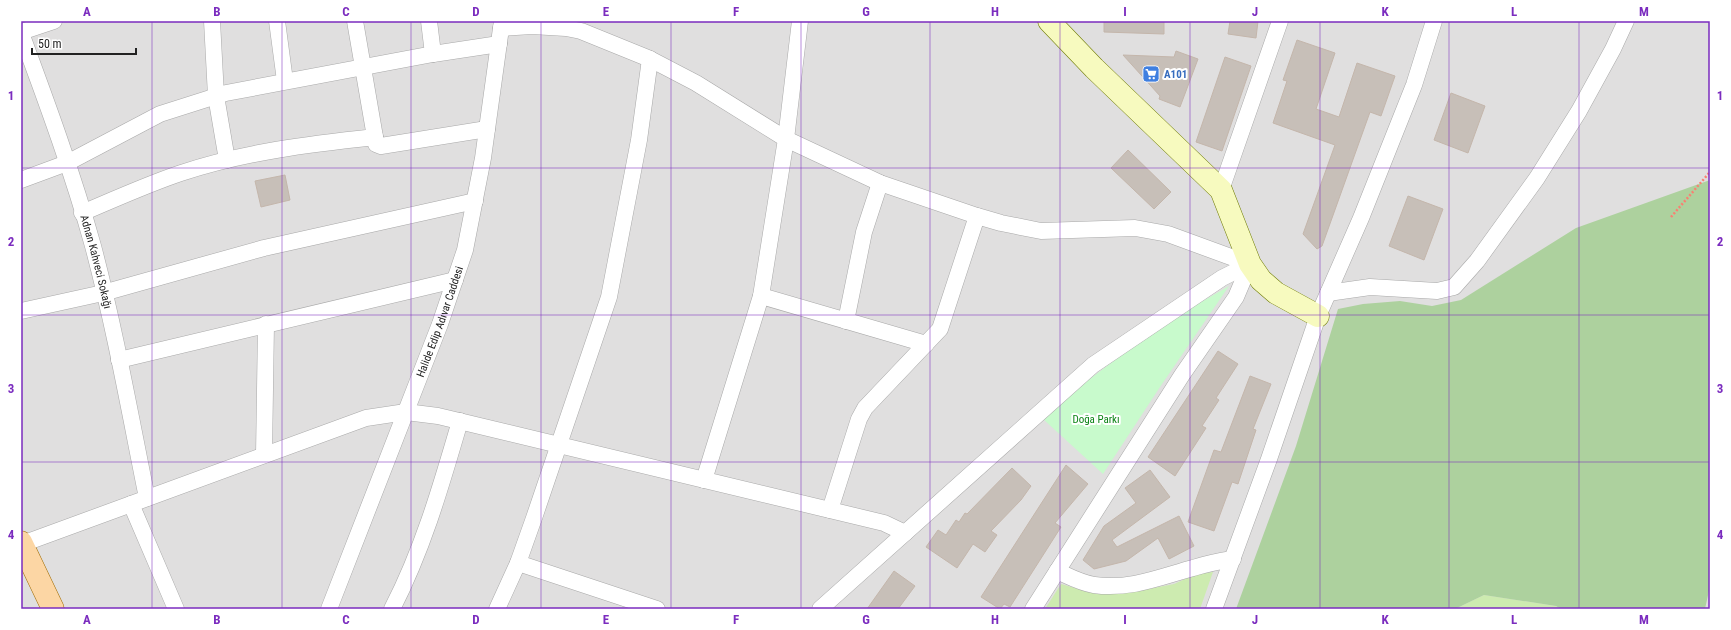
<svg xmlns="http://www.w3.org/2000/svg" width="1731" height="630" font-family="'Roboto Condensed',sans-serif">
<style>
.residential{fill:#e0dfdf}
.grass{fill:#cdebb0}
.forest{fill:#add19e}
.park{fill:#c8facc}
.building{fill:#c7bfb8;stroke:#c4b6ab}
.lines{fill:none;stroke-linecap:round;stroke-linejoin:round}
.street-casing{stroke:#a9a9a9;stroke-width:17}
.secondary-casing{stroke:#707d05;stroke-width:23}
.primary-casing{stroke:#a06b00;stroke-width:23}
.path{stroke:#fa8072;stroke-width:2.5;stroke-dasharray:2 2;stroke-linecap:butt}
.street{stroke:#fff;stroke-width:16}
.secondary{stroke:#f7fabf;stroke-width:22}
.primary{stroke:#fcd6a4;stroke-width:22}
.grid{fill:none;stroke:#7b2cbf;stroke-width:1;stroke-opacity:0.55}
.labels{text-anchor:middle;dominant-baseline:central;stroke-width:4;stroke-linejoin:round;paint-order:stroke}
.shop-label{font-size:11px;font-weight:bold;fill:#366cbe;stroke:#fff;text-anchor:start}
.street-label{font-size:11px;fill:#222;stroke:#fff}
.park-label{font-size:11px;fill:#0c8416;stroke:#fff}
.neatline{fill:none;stroke:#7b2cbf;stroke-width:1.5}
.grid-label{font-size:13px;text-anchor:middle;font-weight:bold;fill:#7b2cbf}
</style>
<rect width="100%" height="100%" fill="#f2efe9"/>
<path class="residential" d="M21,21H1710V609H21Z"/>
<path class="grass" d="M1213,572L1200,609H1045L1061,584L1089,592H1133L1174,584L1196,574Z
M1484,595L1556,606L1561,609H1455Z"/>
<path class="forest" d="M1710,180V586L1705,609H1561L1556,606L1484,595L1455,609H1236L1296,446L1338,309L1363,304L1400,301L1432,306L1461,300L1576,228Z"/>
<path class="park" d="M1229,286L1160,387L1103,474L1043,419L1071,393L1163,324Z"/>
<path class="building" d="M1104,21H1164V34L1104,32Z
M1230,21H1258L1256,38L1228,34Z
M1297,40L1335,53L1316,109L1339,117L1357,63L1395,76L1381,116L1370,112L1322,246L1317,249L1303,234L1335,145L1273,123L1287,81L1283,80Z
M1176,51L1198,59L1180,107L1159,99L1160,96L1123,55L1174,57Z
M1225,57L1251,66L1222,151L1196,142Z
M1451,93L1485,106L1468,153L1434,140Z
M1128,150L1171,192L1154,209L1111,168Z
M285,175L290,200L261,207L255,181Z
M1408,196L1443,209L1424,260L1389,246Z
M1218,351L1238,364L1216,398L1219,400L1202,426L1206,428L1175,476L1148,457Z
M1250,376L1271,384L1253,429L1256,430L1238,484L1232,482L1214,531L1188,522L1214,450L1221,452Z
M1066,465L1088,484L1055,523L1061,527L1010,607L1004,604L1000,609L981,597Z
M1012,468L1031,486L1021,500L991,531L997,535L985,552L973,544L957,568L926,547L938,530L946,535L956,520L959,522L965,513L967,514Z
M1150,470L1170,497L1112,540L1117,547L1179,516L1194,546L1169,559L1158,538L1126,561L1094,569L1083,560L1104,526L1136,503L1125,488Z
M894,571L915,586L898,609H867Z"/>
<g class="lines">
<g class="street-casing">
<g id="street">
<path d="M212,21L216,96L227,160"/>
<path d="M277,21L285,81"/>
<path d="M429,21L433,54"/>
<path d="M501,28L532,26L566,28L581,31L650,59L696,83L786,139L880,183L977,216L1001,223L1041,231L1135,228L1168,234L1250,264"/>
<path d="M21,32L54,21"/>
<path id="s1" d="M21,33C47,103 73,174 93,246C115,329 130,414 147,498"/>
<path d="M375,137L376,144L381,146L487,129"/>
<path d="M21,180L67,163L160,114L226,93L433,54L499,44"/>
<path d="M1221,190L1280,21"/>
<path d="M82,213C115,199 148,184 181,173C244,152 310,144 375,137L355,21"/>
<path d="M1328,293L1370,287L1437,291L1454,287L1477,261L1537,178L1579,111L1613,49L1626,21"/>
<path d="M761,296L926,344"/>
<path d="M21,311L103,293L264,248L475,201"/>
<path d="M846,321L864,232L880,183"/>
<path d="M119,360L455,280"/>
<path d="M264,455L266,324"/>
<path d="M704,480L761,296L786,139L800,21"/>
<path d="M131,504L176,609"/>
<path d="M830,510L859,419L865,408L940,329L977,216"/>
<path d="M22,544L366,418L406,412L438,416L884,523L905,533"/>
<path d="M518,563L657,609"/>
<path d="M1057,571C1068,576 1081,583 1094,585C1130,590 1160,577 1193,568C1206,564 1220,561 1233,559"/>
<path id="s2" d="M329,609L440,324L465,250L483,158L502,21"/>
<path d="M392,609C423,549 441,486 460,421"/>
<path d="M497,609L518,563L534,518L609,297L639,140L650,59"/>
<path d="M820,609L1093,365L1222,278L1250,264"/>
<path d="M1033,609L1182,375L1236,297L1250,264"/>
<path d="M1214,609L1269,459L1318,316L1361,218L1414,85L1434,21"/>
</g>
</g>
<g class="secondary-casing">
<path id="secondary" d="M1049,21L1094,68L1221,190L1250,264L1261,280L1276,293L1318,316"/>
</g>
<g class="primary-casing">
<path id="primary" d="M21,542L53,609"/>
</g>
<path class="path" d="M1671,217L1710,172"/>
<use href="#street" class="street"/>
<use href="#secondary" class="secondary"/>
<use href="#primary" class="primary"/>
</g>
<path class="grid" d="M152,21V609M282,21V609M411,21V609M541,21V609M671,21V609M801,21V609M930,21V609M1060,21V609M1190,21V609M1320,21V609M1449,21V609M1579,21V609M21,168H1710M21,315H1710M21,462H1710"/>
<defs>
<g id="supermarket-square" transform="scale(0.9)"><rect x="-9" y="-9" width="18" height="18" rx="4" fill="#3f7fe0" stroke="#fff"/><path d="M-6-5.5h2.5l.6 2H6L4.5 2H-2.5L-4.4-4H-6ZM-1.5 3.2a1.3 1.3 0 1 0 .1 0ZM3 3.2a1.3 1.3 0 1 0 .1 0Z" fill="#fff"/></g>
</defs>
<g fill-rule="evenodd">
<use href="#supermarket-square" x="1151" y="74"/>
</g>
<g class="labels">
<g class="shop-label">
<text x="1164" y="74">A101</text>
</g>
<g class="street-label">
<text stroke="none"><textPath href="#s1" startOffset="241">Adnan Kahveci Sokağı</textPath></text>
<text stroke="none"><textPath href="#s2" startOffset="308">Halide Edip Adıvar Caddesi</textPath></text>
</g>
<g class="park-label">
<text x="1096" y="419">Doğa Parkı</text>
</g>
</g>
<rect width="1731" height="630" fill="none" stroke="#ffffff" stroke-width="44"/>
<path d="M32 48v6h104v-6" fill="none" stroke="#222222" stroke-width="2"/>
<text x="38" y="48" font-size="12" fill="#222222" stroke="#ffffff" stroke-width="3" paint-order="stroke">50 m</text>
<rect x="22" y="22" width="1687" height="586" class="neatline"/>
<g class="grid-label">
<text x="87" y="16">A</text>
<text x="217" y="16">B</text>
<text x="346" y="16">C</text>
<text x="476" y="16">D</text>
<text x="606" y="16">E</text>
<text x="736" y="16">F</text>
<text x="866" y="16">G</text>
<text x="995" y="16">H</text>
<text x="1125" y="16">I</text>
<text x="1255" y="16">J</text>
<text x="1385" y="16">K</text>
<text x="1514" y="16">L</text>
<text x="1644" y="16">M</text>
<text x="11" y="100">1</text>
<text x="1720" y="100">1</text>
<text x="11" y="246">2</text>
<text x="1720" y="246">2</text>
<text x="11" y="393">3</text>
<text x="1720" y="393">3</text>
<text x="11" y="539">4</text>
<text x="1720" y="539">4</text>
<text x="87" y="624">A</text>
<text x="217" y="624">B</text>
<text x="346" y="624">C</text>
<text x="476" y="624">D</text>
<text x="606" y="624">E</text>
<text x="736" y="624">F</text>
<text x="866" y="624">G</text>
<text x="995" y="624">H</text>
<text x="1125" y="624">I</text>
<text x="1255" y="624">J</text>
<text x="1385" y="624">K</text>
<text x="1514" y="624">L</text>
<text x="1644" y="624">M</text>
</g>
</svg>
